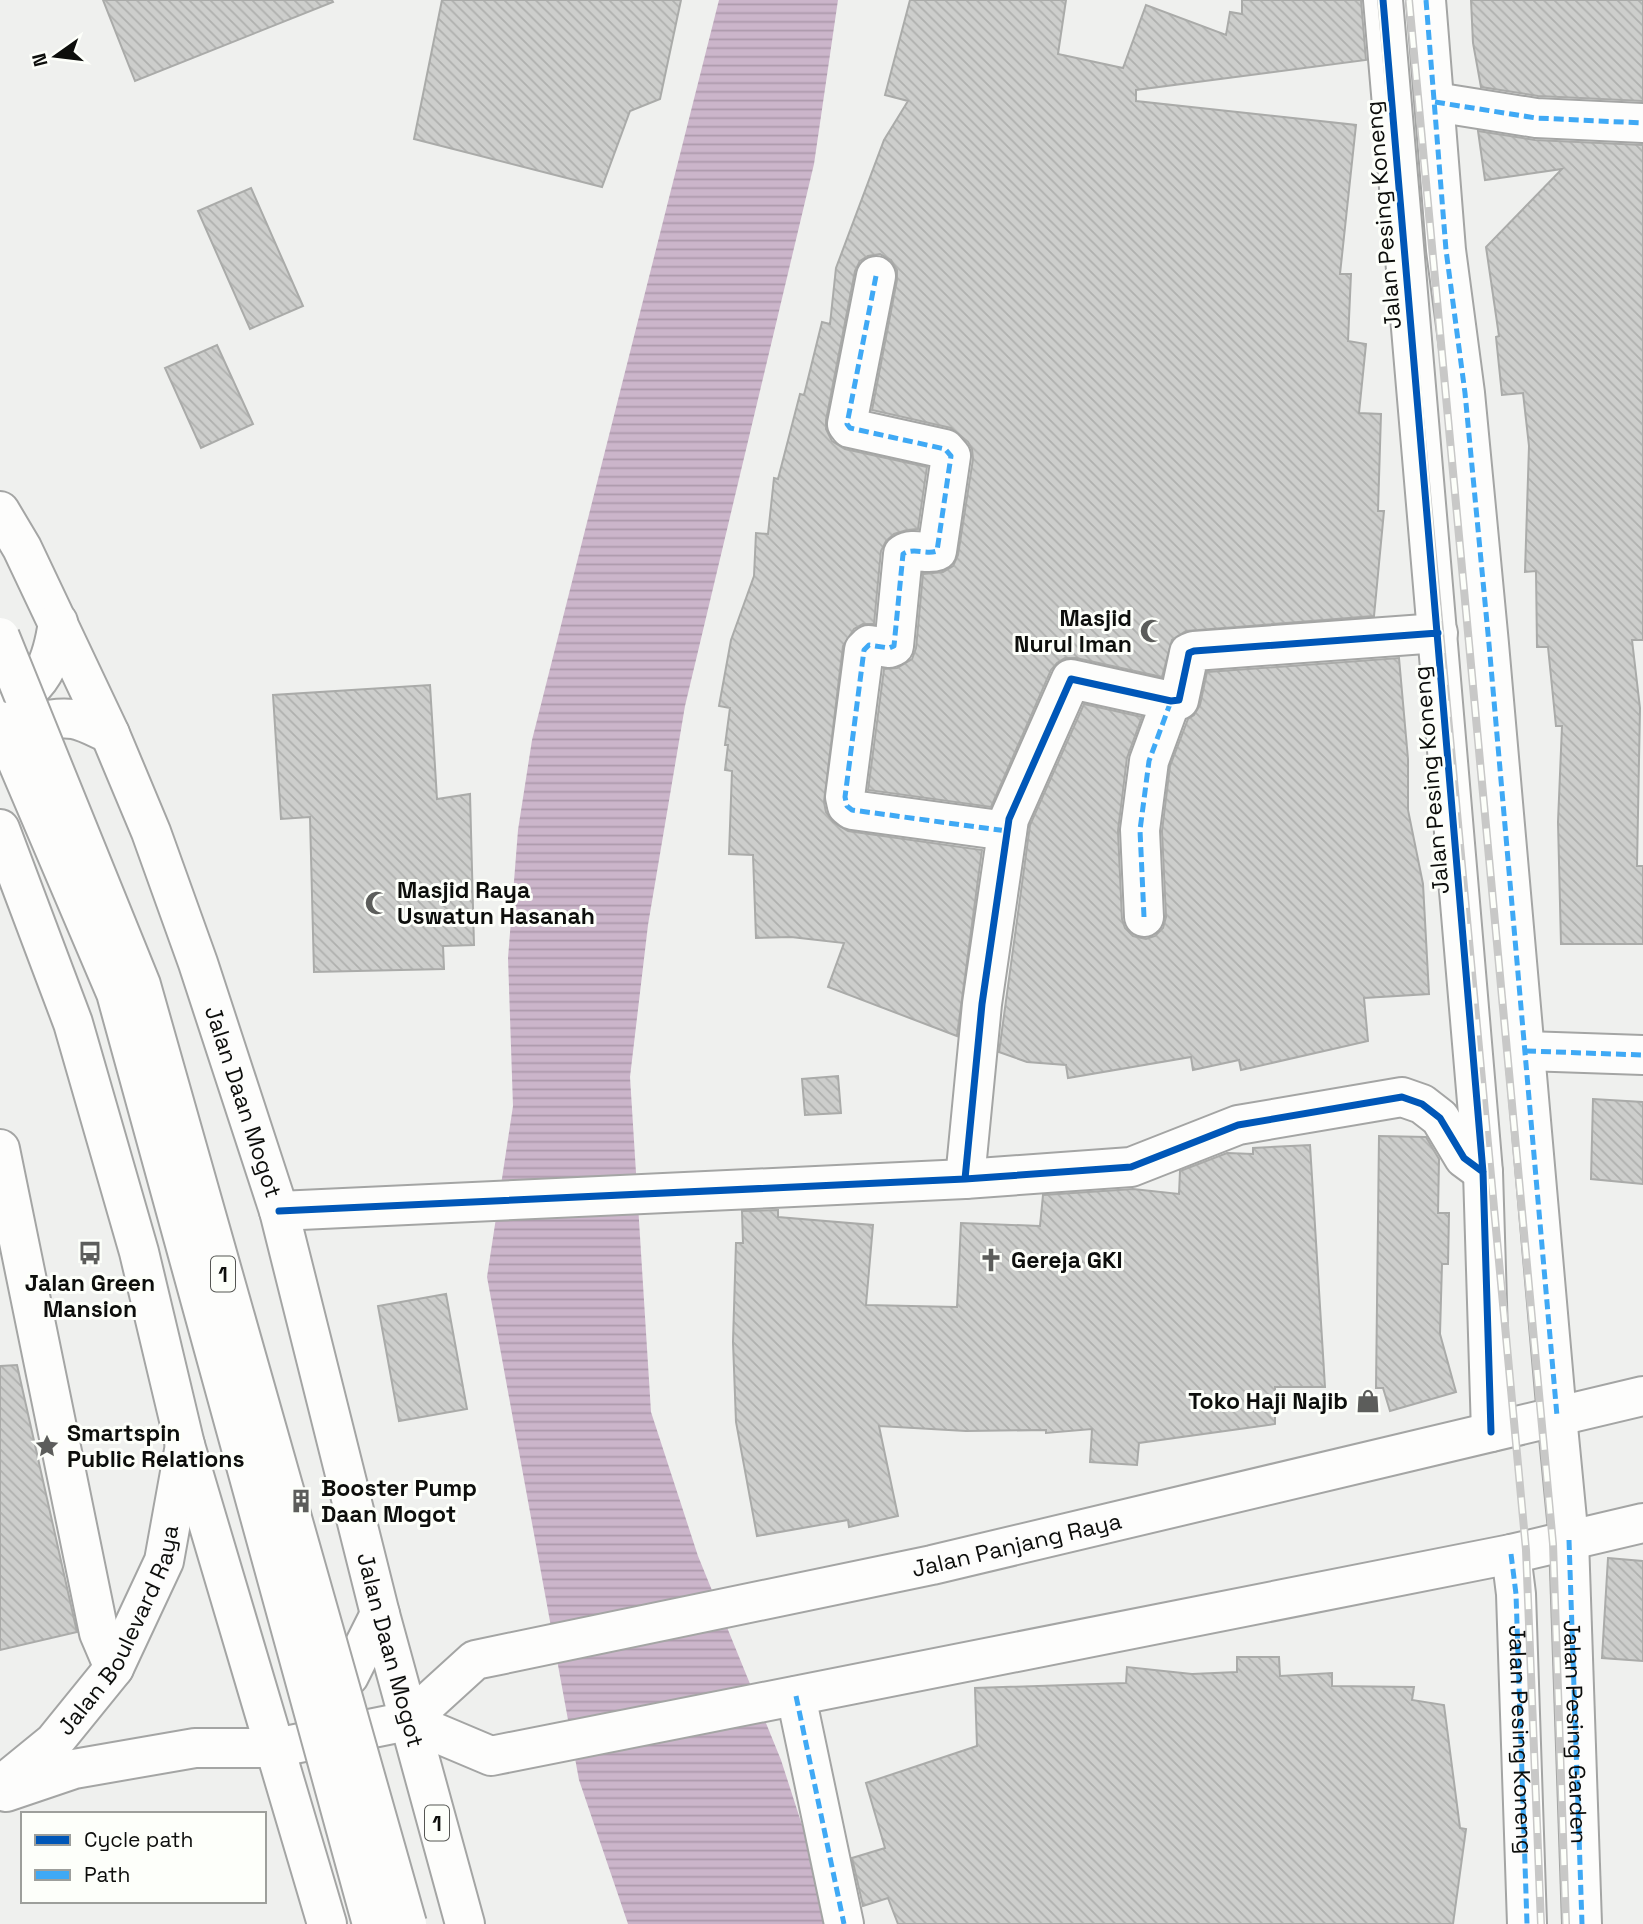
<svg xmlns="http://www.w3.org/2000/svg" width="1643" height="1924" font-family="'Space Grotesk',sans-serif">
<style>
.water{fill:url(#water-rules)}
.building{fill:url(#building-back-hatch);stroke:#aaaba9;stroke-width:2}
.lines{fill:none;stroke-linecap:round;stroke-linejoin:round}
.minor-casing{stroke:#a4a5a4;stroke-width:42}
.major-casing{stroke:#a4a5a4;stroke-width:42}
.highway-casing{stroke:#a4a5a4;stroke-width:42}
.minor{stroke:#fdfdfc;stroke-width:38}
.major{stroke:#fdfdfc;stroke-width:38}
.highway{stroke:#fdfdfc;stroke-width:38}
.rail-casing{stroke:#c8c8c7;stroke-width:8}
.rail{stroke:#fdfffa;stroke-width:5;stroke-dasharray:16;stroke-linecap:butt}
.highway-bridge-casing{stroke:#a4a5a4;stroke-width:42;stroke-linecap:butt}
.highway-bridge{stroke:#fdfdfc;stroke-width:38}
.quiet{stroke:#3fa9f5;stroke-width:5;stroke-dasharray:10 5;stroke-linecap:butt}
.cycleway-casing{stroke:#fdfffa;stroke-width:11}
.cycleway{stroke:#0057b8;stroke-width:7}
.labels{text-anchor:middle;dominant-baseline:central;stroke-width:6;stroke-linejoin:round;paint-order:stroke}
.shield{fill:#fdfffa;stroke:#555653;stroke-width:2}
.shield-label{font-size:21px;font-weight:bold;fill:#0d0e0c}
.street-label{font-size:23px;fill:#0d0e0c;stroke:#fdfffa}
.poi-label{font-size:23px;font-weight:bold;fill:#0d0e0c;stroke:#fdfffa;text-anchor:start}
</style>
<defs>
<pattern id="water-rules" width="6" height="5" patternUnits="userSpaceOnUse" patternTransform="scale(1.75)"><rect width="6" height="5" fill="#cbb5ca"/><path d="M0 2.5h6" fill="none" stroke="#ad9aac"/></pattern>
<pattern id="building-back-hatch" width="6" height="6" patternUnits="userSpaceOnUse" patternTransform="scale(1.75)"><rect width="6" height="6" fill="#cdcecc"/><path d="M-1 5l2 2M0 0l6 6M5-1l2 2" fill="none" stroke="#afb0ae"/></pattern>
</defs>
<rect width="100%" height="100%" fill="#eff0ee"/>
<path class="water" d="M719,0H838L814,164L685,706L648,925L630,1077L651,1412L698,1556L781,1760L834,1924H628L579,1780L487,1277L513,1106L508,958L518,830L532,740Z"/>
<path class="building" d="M103,0H332L333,2L135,81Z
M442,0H681L660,99L630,111L602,187L414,139Z
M910,0H1066L1058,54L1123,68L1146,5L1226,35L1230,12L1242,14V0H1361L1366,60L1136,90V101L1356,125L1340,274H1351L1348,341L1366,344L1359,413L1381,414L1378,511H1384L1374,616L1186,631L1172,640L1162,677L1076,658H1065L1057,663L1051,670L991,807L868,790L884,669L897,668L912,659L916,648L923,574L943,572L953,566L958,555L973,459L972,449L968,442L951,428L872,410L897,280V270L891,260L880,254L868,256L860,261L855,271L826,420V429L832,441L845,449L927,467L918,529L907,530L894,534L886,541L881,551L874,624H863L854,629L843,646L824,802L826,812L833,822L848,831L982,850L957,1036L828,987L844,943L791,937L756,938L753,855L729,854L732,771L725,770L728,745H725L730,708L719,706L731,640L754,576L756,533L768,534L774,478L778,479L800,394L804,395L822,322L830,324L836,268L884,140L908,101L885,95Z
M1471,0H1643V101L1538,96L1481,87L1473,43Z
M1478,131L1535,140L1643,145V640H1632L1640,708L1637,866H1643V944H1561L1558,822L1562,726H1556L1548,647H1537L1536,571L1525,572L1529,446L1523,393L1502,395L1496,337L1499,336L1486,247L1562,169L1485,180Z
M251,188L303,306L250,329L198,211Z
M217,345L253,424L201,448L165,368Z
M1399,658L1408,759V810L1423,884L1429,994L1364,998L1368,1041L1241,1070L1239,1060L1193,1070L1191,1057L1068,1078L1066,1065L1027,1062L999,1052L1030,825L1084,704L1142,717L1127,758L1118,831L1122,919L1125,928L1133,936L1146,939L1155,936L1163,928L1166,917L1162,831L1170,766L1188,719L1194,715L1200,705L1207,672Z
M430,685L437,799L470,794L474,945L443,946L444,969L314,972L310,817L281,819L273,695Z
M838,1076L841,1113L805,1115L802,1079Z
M1593,1099L1643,1102V1184L1591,1179Z
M1379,1136L1426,1137L1439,1159L1438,1213H1449L1448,1264H1442L1440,1334L1456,1392L1390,1411L1383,1388H1376Z
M1310,1145L1325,1387H1275V1424L1139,1443L1137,1465L1090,1462L1092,1429L1046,1433V1430L966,1431L879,1426L898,1516L849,1527L848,1520L757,1536L736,1422L733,1342L736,1243H743L742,1211L778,1210V1217L873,1225L866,1305L957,1307L961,1223L1040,1226L1043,1195L1133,1189L1179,1194L1180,1171L1227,1153L1253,1154V1148Z
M446,1294L467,1409L399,1421L378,1306Z
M17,1365L77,1632L0,1650V1366Z
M1608,1558L1643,1561V1661L1602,1658Z
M1237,1657H1279L1280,1676L1332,1673V1686L1414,1687L1412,1700L1444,1705L1460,1828L1466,1829L1453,1924H898L888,1898L863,1906L852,1858L885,1848L866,1783L977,1746L975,1688L1126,1683L1127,1667L1192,1674L1237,1672Z"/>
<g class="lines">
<g class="minor-casing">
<g id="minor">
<path d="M1383,0L1483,1172L1491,1432"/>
<path d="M1426,0L1446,250L1465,393L1489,644L1557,1416"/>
<path d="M1435,102L1536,118L1643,123"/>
<path d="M876,276L847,424L850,428L945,449L951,456L937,551C926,555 914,547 903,554L894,646L889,648L869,645L864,650L845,797L847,806L852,810L1007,831"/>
<path d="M1144,917L1140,830L1149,761L1171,701"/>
<path d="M1526,1051L1643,1055"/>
<path d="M0,1149L99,1633L114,1668"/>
<path d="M965,1179L982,1004L1009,819L1071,679L1171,701L1179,700L1188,658L1189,653L1194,651L1438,633"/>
<path d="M279,1211L965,1179L1131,1167L1238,1125L1402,1097L1422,1104L1440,1118L1464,1158L1483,1172"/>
<path d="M1569,1540L1582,1924"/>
<path d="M1511,1554L1516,1594L1527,1924"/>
<path d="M796,1696L844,1924"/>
<path id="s1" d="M0,1786L54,1742L114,1668L164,1561L185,1445"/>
<path d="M6,1792L74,1769L195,1748H275"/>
</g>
</g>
<g class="major-casing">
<g id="major">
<path d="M1557,1416L1569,1540"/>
<path d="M408,1721L491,1756L1511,1554L1643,1523"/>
<path id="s2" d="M275,1748L408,1721L475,1660L932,1565L1643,1396"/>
</g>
</g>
<g class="highway-casing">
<g id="highway">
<path id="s3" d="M0,511L22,548L110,734L151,832L198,963L279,1211L380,1614L465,1924"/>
<path d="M0,700C42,697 53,657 58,622"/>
<path d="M10,741C23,723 51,717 73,719C85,721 99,729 110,734"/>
<path d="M0,829L73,1023L139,1252L185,1445L327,1924"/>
<path d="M320,1707L349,1676L380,1614"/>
</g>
</g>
<use href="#minor" class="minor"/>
<use href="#major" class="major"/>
<use href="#highway" class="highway"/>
<g class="rail-casing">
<path id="rail" d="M1381,0L1526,1550L1541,1924
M1409,0L1553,1544L1566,1924"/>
</g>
<use href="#rail" class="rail"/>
<g class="highway-bridge-casing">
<path id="highway-bridge" d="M0,637L141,985L407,1924
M0,721L116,993L372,1924"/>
</g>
<use href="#highway-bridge" class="highway-bridge"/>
<g class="quiet">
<path d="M1426,0L1446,250L1465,393L1489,644L1557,1416"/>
<path d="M1435,102L1536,118L1643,123"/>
<path d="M876,276L847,424L850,428L945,449L951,456L937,551C926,555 914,547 903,554L894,646L889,648L869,645L864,650L845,797L847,806L852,810L1007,831"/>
<path d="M1144,917L1140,830L1149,761L1171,701"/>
<path d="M1526,1051L1643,1055"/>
<path id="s4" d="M1569,1540L1582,1924"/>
<path id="s5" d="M1511,1554L1516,1594L1527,1924"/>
<path d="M796,1696L844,1924"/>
</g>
<g class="cycleway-casing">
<path id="cycleway" d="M1383,0L1483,1172L1491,1432
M965,1179L982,1004L1009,819L1071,679L1171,701L1179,700L1188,658L1189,653L1194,651L1438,633
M279,1211L965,1179L1131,1167L1238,1125L1402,1097L1422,1104L1440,1118L1464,1158L1483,1172"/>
</g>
<use href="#cycleway" class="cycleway"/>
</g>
<defs>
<g id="mosque-bare" transform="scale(1.89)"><path d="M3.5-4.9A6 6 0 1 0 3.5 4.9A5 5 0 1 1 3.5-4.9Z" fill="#5c5d5b" stroke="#fdfffa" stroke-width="2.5" paint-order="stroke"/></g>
<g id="bus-bare" transform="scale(1.89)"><path d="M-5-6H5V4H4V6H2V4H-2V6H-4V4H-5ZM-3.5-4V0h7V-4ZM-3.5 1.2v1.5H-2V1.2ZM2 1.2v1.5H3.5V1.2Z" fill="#5c5d5b" stroke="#fdfffa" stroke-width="2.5" paint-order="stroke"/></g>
<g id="church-bare" transform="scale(1.89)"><path d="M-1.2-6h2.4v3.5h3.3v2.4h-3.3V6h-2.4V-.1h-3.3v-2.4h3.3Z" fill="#5c5d5b" stroke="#fdfffa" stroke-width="2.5" paint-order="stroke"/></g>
<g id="shop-bare" transform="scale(1.89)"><path d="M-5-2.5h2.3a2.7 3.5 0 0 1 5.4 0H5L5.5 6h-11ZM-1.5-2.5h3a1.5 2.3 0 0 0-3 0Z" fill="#5c5d5b" stroke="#fdfffa" stroke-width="2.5" paint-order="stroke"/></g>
<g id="sight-bare" transform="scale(1.89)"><path d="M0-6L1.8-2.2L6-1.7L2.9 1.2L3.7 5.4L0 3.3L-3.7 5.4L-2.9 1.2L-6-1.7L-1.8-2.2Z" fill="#5c5d5b" stroke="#fdfffa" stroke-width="2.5" paint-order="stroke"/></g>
<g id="building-bare" transform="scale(1.89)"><path d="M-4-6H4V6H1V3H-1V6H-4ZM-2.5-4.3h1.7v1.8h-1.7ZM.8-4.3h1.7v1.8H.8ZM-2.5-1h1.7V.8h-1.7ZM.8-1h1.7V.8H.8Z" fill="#5c5d5b" stroke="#fdfffa" stroke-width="2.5" paint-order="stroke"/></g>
</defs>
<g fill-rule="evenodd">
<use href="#mosque-bare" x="1152" y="631"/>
<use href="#mosque-bare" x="377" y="903"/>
<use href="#bus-bare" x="90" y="1253"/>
<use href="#church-bare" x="991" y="1260"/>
<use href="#shop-bare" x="1368" y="1401"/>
<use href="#sight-bare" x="47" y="1446"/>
<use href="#building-bare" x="301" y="1501"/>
</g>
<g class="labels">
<g class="shield">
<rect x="211" y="1256.5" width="24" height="35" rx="5"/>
<rect x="425" y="1805.5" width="24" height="35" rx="5"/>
</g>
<g class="shield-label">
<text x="223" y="1274">1</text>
<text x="437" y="1823">1</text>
</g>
<g class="street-label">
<text transform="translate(1383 215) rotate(-95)">Jalan Pesing Koneng</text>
<text transform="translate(1431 780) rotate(-95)">Jalan Pesing Koneng</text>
<text stroke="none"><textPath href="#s3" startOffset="640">Jalan Daan Mogot</textPath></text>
<text stroke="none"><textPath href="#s2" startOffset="780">Jalan Panjang Raya</textPath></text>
<text stroke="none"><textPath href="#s1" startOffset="201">Jalan Boulevard Raya</textPath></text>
<text stroke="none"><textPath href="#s3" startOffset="1208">Jalan Daan Mogot</textPath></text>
<text stroke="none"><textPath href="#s4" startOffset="192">Jalan Pesing Garden</textPath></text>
<text stroke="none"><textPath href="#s5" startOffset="186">Jalan Pesing Koneng</textPath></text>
</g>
<g class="poi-label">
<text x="1132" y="618" text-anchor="end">Masjid<tspan x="1132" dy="26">Nurul Iman</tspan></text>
<text x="397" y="890">Masjid Raya<tspan x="397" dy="26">Uswatun Hasanah</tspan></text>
<text x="1011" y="1260">Gereja GKI</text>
<text x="90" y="1283" text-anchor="middle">Jalan Green<tspan x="90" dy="26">Mansion</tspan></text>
<text x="1348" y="1401" text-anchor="end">Toko Haji Najib</text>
<text x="67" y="1433">Smartspin<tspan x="67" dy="26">Public Relations</tspan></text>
<text x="321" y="1488">Booster Pump<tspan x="321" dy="26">Daan Mogot</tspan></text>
</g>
</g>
<rect x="21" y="1812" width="245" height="91" fill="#fdfffa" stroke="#9d9f9b" stroke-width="2"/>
<rect x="35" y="1835" width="35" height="10" fill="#0057b8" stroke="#9d9f9b" stroke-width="2"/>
<text x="84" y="1847" font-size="21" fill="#0d0e0c">Cycle path</text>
<rect x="35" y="1870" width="35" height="10" fill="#3fa9f5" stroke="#9d9f9b" stroke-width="2"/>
<text x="84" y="1882" font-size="21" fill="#0d0e0c">Path</text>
<g transform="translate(56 56) rotate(256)" stroke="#fdfffa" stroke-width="5" paint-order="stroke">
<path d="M0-5L12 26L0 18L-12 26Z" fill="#0d0e0c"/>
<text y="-10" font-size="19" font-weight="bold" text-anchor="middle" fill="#0d0e0c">N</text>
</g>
</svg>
